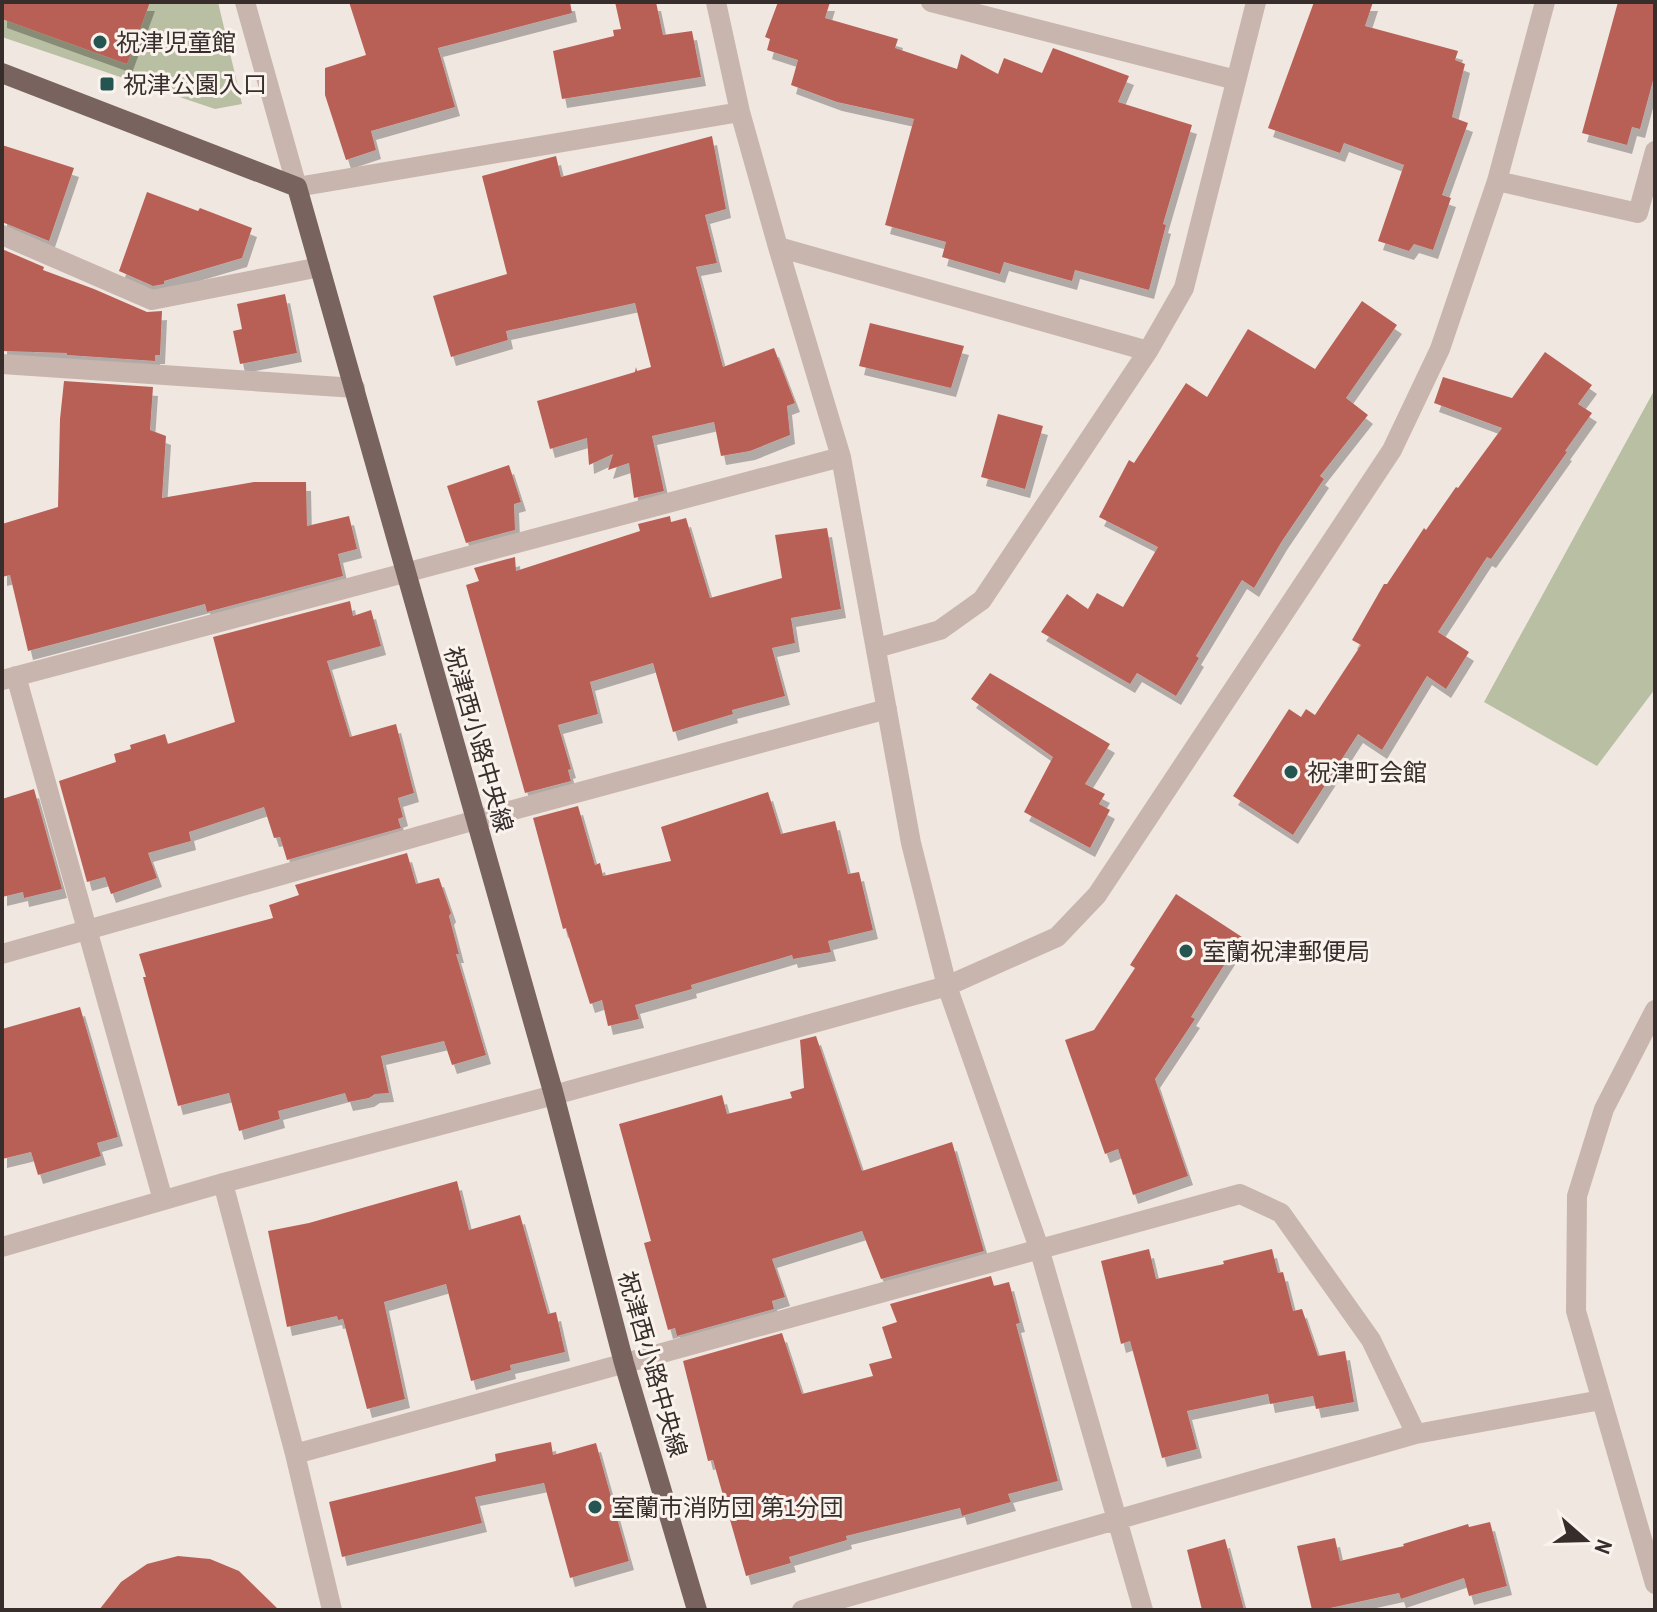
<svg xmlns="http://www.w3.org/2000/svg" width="1657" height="1612" font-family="'Archivo Narrow','Noto Sans JP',sans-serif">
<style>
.green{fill:#b9bfa2}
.building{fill:#b96156;filter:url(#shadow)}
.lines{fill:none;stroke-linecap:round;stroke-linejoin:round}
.minor{stroke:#c8b6ae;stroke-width:20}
.major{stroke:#78635e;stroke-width:20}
.poi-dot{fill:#255551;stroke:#f9f2ed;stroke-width:3}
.labels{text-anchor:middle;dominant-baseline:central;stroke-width:6;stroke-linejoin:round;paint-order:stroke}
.poi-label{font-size:24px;fill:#372d2b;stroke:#f9f2ed;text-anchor:start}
.street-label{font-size:24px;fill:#372d2b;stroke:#f9f2ed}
</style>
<defs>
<filter id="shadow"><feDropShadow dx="5" dy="9" stdDeviation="0" flood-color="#0004"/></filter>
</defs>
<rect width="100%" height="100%" fill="#f1e7e1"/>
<path class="green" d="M2,2H218L242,104L215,109L2,37Z
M1655,389V689L1597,766L1484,702Z"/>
<path class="building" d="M2,2H150L127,64L2,19Z
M349,2H570L572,13L438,48L455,107L371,131L376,150L346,160L325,95V68L366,55Z
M615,2H656L663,35L692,31L701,77L562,99L553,51L614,36L613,30L621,29Z
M778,2H830L825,18L898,39L895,48L957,69L961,54L998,74L1004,58L1042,73L1053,48L1129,76L1118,102L1192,125L1163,224L1166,225L1149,290L1075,270L1072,281L1004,262L1000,274L942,257L946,242L885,225L914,119L837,102L791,85L798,60L767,50L770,39L765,37Z
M1314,2H1373L1365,26L1458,51L1455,60L1465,64L1452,117L1468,123L1442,195L1451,198L1433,250L1414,244L1409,251L1378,241L1404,165L1344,143L1340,153L1268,128Z
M1618,2H1655V73L1640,129L1632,127L1627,145L1582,133Z
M712,136L726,209L705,215L717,263L696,267L723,367L774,348L795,403L787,406L790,435L750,451L721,456L714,422L652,436L664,491L634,498L629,463L608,470L613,454L589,465L587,438L550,449L537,401L635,372L636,367L637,371L651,367L635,303L506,331L508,340L451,357L433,296L507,274L482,176L556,156L561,177Z
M2,145L74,168L49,241L2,222Z
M147,192L198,211L200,208L252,228L242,258L164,281V284L153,286L119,271Z
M2,249L44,267L43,270L94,289L147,312L162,311L160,355H155V361L67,355V353L2,351Z
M285,294L297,353L240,364L233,331L242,329L237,304Z
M1362,301L1397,325L1346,398L1368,415L1320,476L1324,479L1282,541L1254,588L1242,580L1196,656L1199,658L1176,696L1137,673L1130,684L1041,632L1067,594L1088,609L1097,593L1123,607L1158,547L1099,517L1129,460L1134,463L1186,383L1207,397L1248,329L1315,369Z
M870,323L964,346L951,388L859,366Z
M1545,352L1592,385L1578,404L1592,413L1565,451L1567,452L1491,559L1487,557L1438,632L1469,652L1446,689L1427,676L1382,750L1358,734L1293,835L1233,796L1289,709L1301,717L1306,709L1315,715L1361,645L1352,640L1384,584H1387L1424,528L1426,530L1456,487L1458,488L1502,428L1434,403L1443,377L1512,398Z
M64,381L153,387L150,430L166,436L162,498L254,482H306L307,526L349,516L357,549L338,554L343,576L207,612L205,604L28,651L10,575L2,577V524L58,507L60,419Z
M998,414L1043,426L1025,489L981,477Z
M509,465L521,502L514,504L515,530L466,543L447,486Z
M670,516L671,522L686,518L710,598L782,578L775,535L827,528L841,609L791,618L795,643L772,648L785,696L732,710L733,714L673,732L653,663L590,682L598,714L558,725L571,769L568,770L571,781L525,793L466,585L479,581L474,568L515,557L516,571L640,531L638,524Z
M350,601L353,616L371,610L381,646L327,661L350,737L396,724L414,793L398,798L403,817L398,819L401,828L287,860L280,837L274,838L264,807L189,832L191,841L148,853L157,878L111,894L105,877L87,882L59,781L116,762L114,754L131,749L130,745L165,734L168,744L235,722L213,637Z
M990,673L1110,744L1085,784L1105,794L1099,804L1110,810L1090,848L1024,812L1053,757L971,699Z
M34,789L62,889L24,898L23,892L2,897V799Z
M768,792L781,834L835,821L848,874L859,872L873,930L828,941L831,952L793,959L792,955L691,985L692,989L635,1005L639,1019L608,1026L602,1000L590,1004L566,928L563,929L533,818L578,806L595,865L600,863L603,876L671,861L661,827Z
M407,853L416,884L439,878L451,913L449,916L459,954H456L486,1055L452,1065L444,1041L381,1056L389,1093L375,1094L369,1098L348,1102L345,1093L278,1111L280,1119L239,1131L229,1093L178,1106L143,977H146L139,954L273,918L269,905L299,895L295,885Z
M1176,894L1242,937L1191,1017L1195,1019L1155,1079L1188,1176L1133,1195L1118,1149L1105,1154L1065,1040L1094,1030L1135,968L1130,965Z
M80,1007L118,1137L97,1143L101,1156L38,1175L31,1152L2,1159V1029Z
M816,1036L862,1171L952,1142L984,1251L881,1279L862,1231L772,1259L785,1297L772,1301L774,1309L677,1336L675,1328L668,1330L644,1243L651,1241L619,1124L722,1095L727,1114L792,1098L790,1092L804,1088L800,1040Z
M457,1181L469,1230L520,1215L548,1314L556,1312L565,1352L510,1365L511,1370L471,1381L446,1284L384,1302L405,1399L367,1409L343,1319L338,1320L337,1316L287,1327L268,1231L309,1223Z
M1149,1249L1156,1279L1224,1264L1223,1261L1272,1249L1278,1273L1283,1272L1293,1311L1302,1309L1318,1356L1345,1351L1354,1402L1316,1409L1313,1396L1270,1404L1268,1394L1187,1411L1197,1449L1162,1458L1130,1341L1121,1344L1101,1261Z
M991,1276L994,1286L1009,1282L1020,1323L1016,1324L1058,1481L1008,1494L1011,1502L962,1516L960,1508L846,1536L847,1540L789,1557L791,1563L746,1576L713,1460L708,1461L683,1361L782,1333L802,1394L873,1376L869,1364L892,1358L882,1327L897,1322L890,1304Z
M551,1442L553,1455L596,1443L629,1561L570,1578L544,1483L475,1497L482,1523L342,1557L329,1502L496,1461L495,1454Z
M1490,1522L1507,1586L1469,1596L1464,1578L1401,1599L1399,1593L1321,1610H1312L1297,1546L1335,1538L1340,1561L1404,1546L1403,1544L1468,1524L1469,1527Z
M1225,1539L1244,1610H1202L1187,1550Z
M178,1556L210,1559L239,1571L279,1610H99L121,1582L147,1564Z"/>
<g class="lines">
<path class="minor" d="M245,2L297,187L740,112
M716,2L740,112L778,247L841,457L911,843L947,986L1039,1248L1143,1610
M931,2L1236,80
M1497,181L1638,213L1655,151
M2,235L152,300L320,267
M778,247L1148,351
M2,364L355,388
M877,648L940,630L982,600L1148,351L1184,288L1256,2
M16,676L163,1200
M2,680L841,457
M2,954L476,820L887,709
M1655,1010L1604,1109L1577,1196L1576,1311L1655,1584
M223,1183L295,1454L332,1610
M2,1247L223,1183L554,1095L947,986L1057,937L1097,895L1392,450L1440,349L1497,181L1545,2
M295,1454L1240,1194L1281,1213L1371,1340L1416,1434
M802,1610L1416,1434L1601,1400"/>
<path class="major" d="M2,73L297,187L554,1095L624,1363L697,1610"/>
</g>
<g class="poi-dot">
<circle cx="100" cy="42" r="8"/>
<rect x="99" y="76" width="16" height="16" rx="4"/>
<circle cx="1291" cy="772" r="8"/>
<circle cx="1186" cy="951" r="8"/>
<circle cx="595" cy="1507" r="8"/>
</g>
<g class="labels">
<g class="poi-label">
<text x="116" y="42">祝津児童館</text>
<text x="123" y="84">祝津公園入口</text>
<text x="1307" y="772">祝津町会館</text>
<text x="1202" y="951">室蘭祝津郵便局</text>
<text x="611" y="1507">室蘭市消防団 第1分団</text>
</g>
<g class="street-label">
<text transform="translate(479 739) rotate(74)">祝津西小路中央線</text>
<text transform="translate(653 1364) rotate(74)">祝津西小路中央線</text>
</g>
</g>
<rect width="1657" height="1612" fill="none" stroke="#372d2b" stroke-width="8"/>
<g transform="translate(1585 1540) rotate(110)" stroke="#f9f2ed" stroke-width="6" paint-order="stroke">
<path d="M0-6L14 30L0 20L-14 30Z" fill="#372d2b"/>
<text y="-12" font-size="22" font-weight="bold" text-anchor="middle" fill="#372d2b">N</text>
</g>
</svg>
